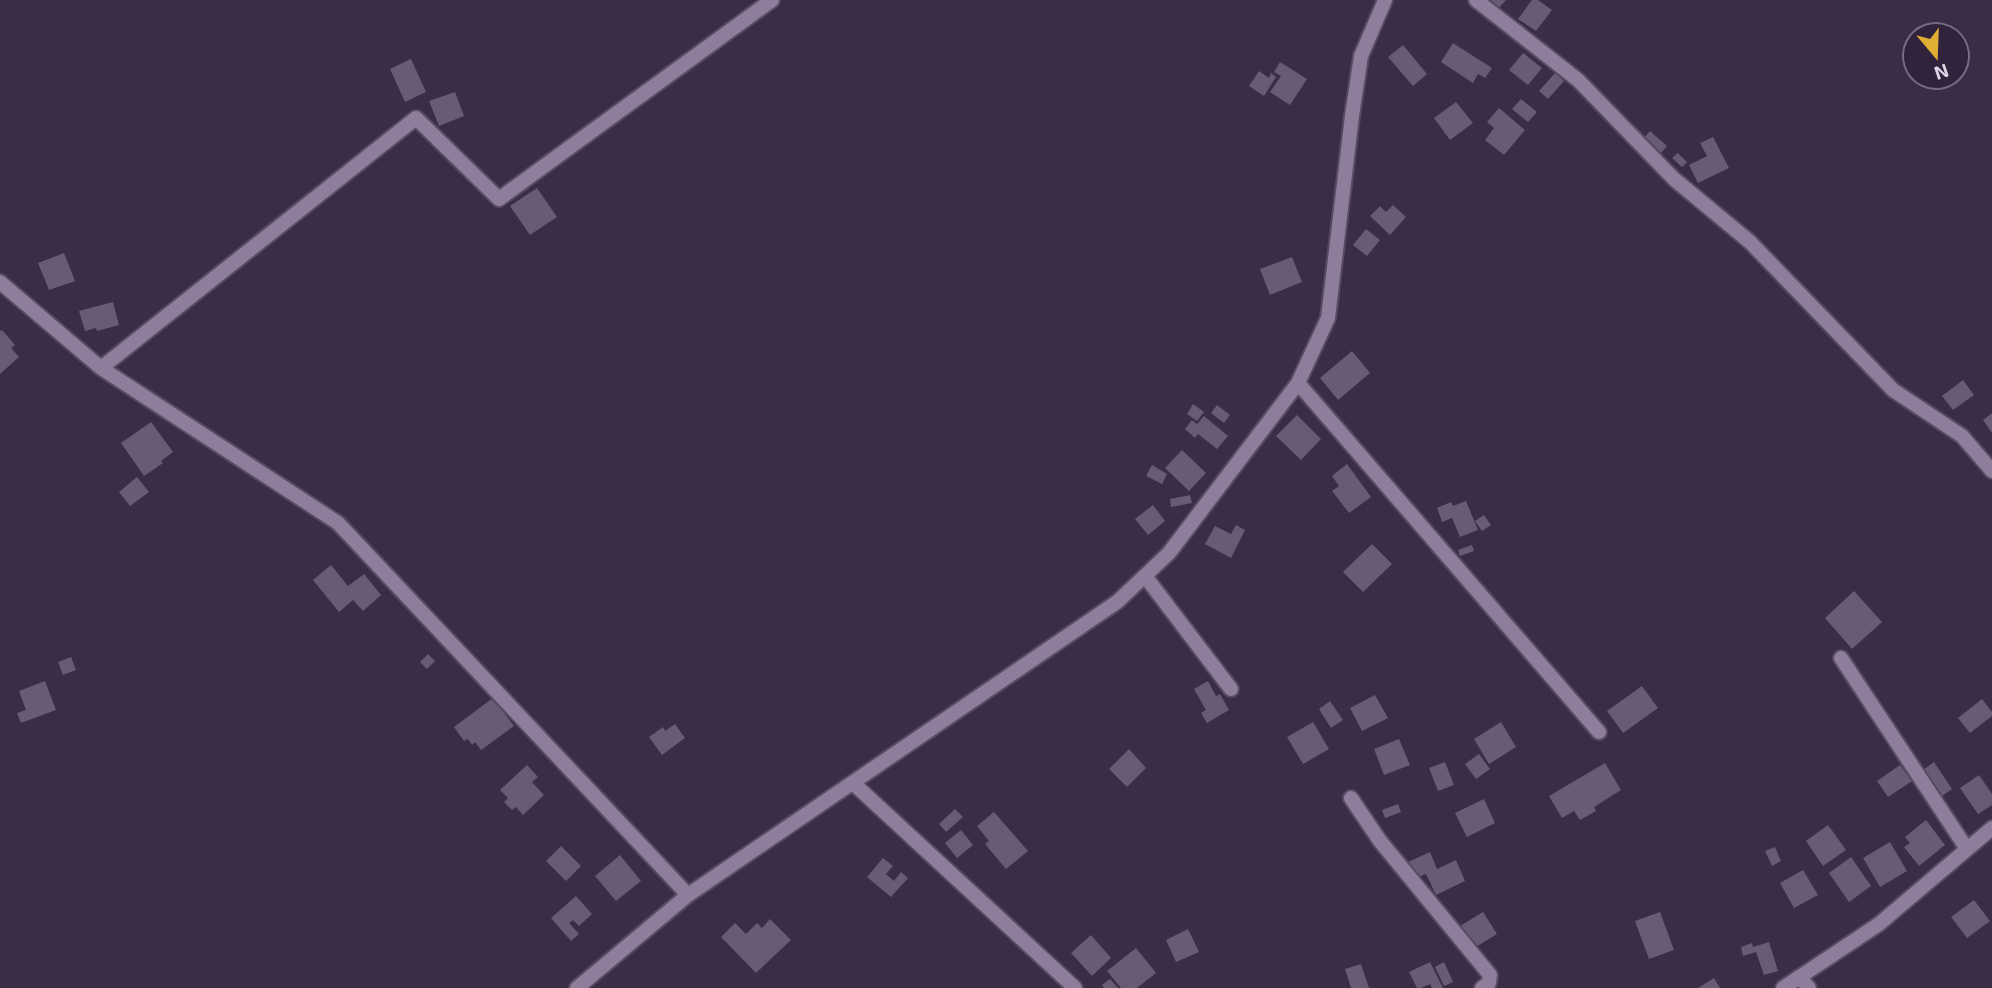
<svg xmlns="http://www.w3.org/2000/svg" width="1992" height="988" font-family="'Exo 2',sans-serif">
<style>
.building{fill:#695a76}
.lines{fill:none;stroke-linecap:round;stroke-linejoin:round}
.minor-casing{stroke:#574b61;stroke-width:18}
.minor{stroke:#8e7e9c;stroke-width:14}
</style>
<rect width="100%" height="100%" fill="#3b2d47"/>
<path class="building" d="M1486,0H1506L1498,9Z
M1532,0H1538L1552,10L1536,31L1518,19Z
M1453,43L1492,68L1485,78L1478,74L1473,83L1441,62Z
M1403,45L1427,74L1413,86L1388,57Z
M1523,53L1542,68L1528,85L1509,70Z
M411,59L426,92L405,102L390,69Z
M1280,62L1307,79L1290,105L1270,92L1281,76L1274,72Z
M1259,71L1269,78L1271,73L1276,77L1264,96L1249,86Z
M1555,73L1564,81L1548,99L1539,91Z
M455,92L464,116L439,126L429,101Z
M1521,99L1537,112L1528,122L1512,109Z
M1456,102L1473,123L1450,140L1434,118Z
M1499,108L1525,130L1504,155L1485,140L1494,128L1487,122Z
M1650,131L1667,146L1661,153L1644,138Z
M1713,137L1729,168L1698,183L1689,165L1707,156L1700,143Z
M1678,153L1687,162L1682,167L1672,158Z
M537,188L557,217L530,235L510,206Z
M1393,205L1406,217L1390,235L1370,216L1380,206L1386,212Z
M1366,229L1380,240L1367,256L1353,245Z
M64,253L75,281L49,290L38,263Z
M1292,257L1302,282L1270,295L1260,269Z
M113,302L119,325L97,331L96,328L85,331L79,311Z
M2,330L15,345L11,348L19,357L0,374V331Z
M1352,351L1370,373L1338,400L1320,378Z
M1963,380L1974,395L1953,410L1942,396Z
M1193,404L1204,412L1197,421L1187,414Z
M1217,405L1230,415L1224,423L1211,413Z
M1992,413V433L1983,420Z
M1297,415L1321,439L1301,460L1276,436Z
M1204,416L1228,436L1217,449L1198,434L1195,438L1185,429L1192,420L1197,424Z
M151,422L173,452L161,461L163,463L144,476L121,443Z
M1182,450L1206,473L1189,491L1165,468Z
M1347,464L1371,497L1349,513L1332,491L1339,486L1332,476Z
M1152,465L1167,474L1162,484L1146,476Z
M137,477L149,492L130,506L119,492Z
M1190,495L1192,503L1171,507L1170,499Z
M1466,501L1478,530L1460,537L1452,518L1442,522L1437,508L1451,502L1453,506Z
M1153,505L1165,521L1148,535L1135,519Z
M1484,515L1491,525L1482,531L1475,521Z
M1236,525L1245,530L1231,558L1205,544L1215,526L1231,534Z
M1372,544L1392,564L1363,592L1343,572Z
M1472,545L1474,551L1460,556L1458,550Z
M331,565L348,586L364,574L381,595L363,611L353,600L339,612L313,580Z
M1854,591L1882,622L1852,649L1825,618Z
M428,654L435,661L427,669L420,662Z
M71,657L76,670L63,675L58,662Z
M45,681L56,710L21,723L17,713L26,710L19,691Z
M1208,681L1216,696L1220,694L1229,710L1207,723L1201,713L1206,710L1194,689Z
M1642,686L1658,708L1623,733L1607,711Z
M1375,695L1388,718L1362,731L1350,708Z
M493,698L514,726L481,750L475,742L472,745L468,739L464,741L454,727Z
M1982,699L1992,712V716L1970,733L1958,718Z
M1330,701L1343,720L1331,728L1319,709Z
M1313,722L1329,749L1303,764L1287,737Z
M1501,722L1516,747L1489,764L1474,739Z
M675,724L685,738L662,755L649,737L663,727L665,731Z
M1399,739L1410,765L1384,775L1374,749Z
M1129,749L1146,768L1127,787L1109,769Z
M1479,754L1490,769L1476,779L1465,764Z
M1445,762L1454,785L1438,791L1429,768Z
M1934,762L1952,789L1942,796L1923,770Z
M1605,763L1621,790L1594,807L1596,811L1580,820L1574,811L1562,818L1549,796Z
M527,765L538,777L532,782L544,795L523,815L516,807L512,810L504,802L508,798L500,790Z
M1900,765L1912,781L1888,797L1877,781Z
M1979,775L1992,794V805L1978,814L1960,788Z
M1484,799L1495,823L1467,837L1455,813Z
M1398,804L1401,812L1385,818L1382,810Z
M955,809L963,817L946,832L939,824Z
M994,812L1028,851L1006,869L985,844L989,841L977,826Z
M1926,820L1945,845L1919,866L1904,847L1910,843L1905,837Z
M1828,825L1846,850L1823,866L1806,841Z
M961,830L973,845L957,858L945,843Z
M1890,842L1907,871L1880,887L1863,858Z
M561,846L581,866L566,881L546,861Z
M1775,847L1781,861L1772,866L1765,851Z
M1430,852L1437,869L1456,860L1465,881L1436,895L1426,874L1415,878L1408,862Z
M620,855L641,881L616,901L595,876Z
M1851,857L1871,886L1849,902L1829,873Z
M883,858L893,866L886,874L894,881L901,872L908,878L891,897L867,877Z
M1803,870L1818,895L1794,908L1780,883Z
M576,896L592,914L579,926L573,920L569,923L579,934L571,941L551,918Z
M1974,900L1990,921L1967,938L1951,917Z
M1483,912L1497,934L1474,948L1460,926Z
M1660,912L1674,950L1649,959L1635,921Z
M770,919L791,940L756,973L721,937L735,923L746,934L757,923L762,928Z
M1188,929L1199,952L1176,962L1166,940Z
M1091,935L1111,958L1092,976L1071,953Z
M1769,942L1778,971L1764,975L1756,952L1743,956L1741,947L1752,943L1753,947Z
M1136,948L1156,973L1137,988H1121L1107,971Z
M1430,962L1443,988H1432L1430,984L1421,988H1417L1409,972Z
M1444,962L1453,982L1444,986L1435,967Z
M1361,964L1369,988H1351L1345,969Z
M1714,978L1720,988H1698Z
M1110,979L1118,988H1104L1102,985Z"/>
<g class="lines">
<g class="minor-casing">
<path id="minor" d="M1476,0L1578,80L1674,179L1750,242L1893,390L1962,436L1992,471
M0,282L101,368L338,523L688,895
M101,368L416,118L499,199L772,0
M1298,383L1599,732
M1145,576L1231,689
M1841,658L1967,849
M853,783L1075,988
M1351,798L1380,841L1490,975L1489,983L1482,988
M1799,977L1809,988
M577,988L688,895L1117,602L1169,553L1298,383L1328,318L1352,116L1361,56L1385,0
M1783,988L1879,924L1992,828"/>
</g>
<use href="#minor" class="minor"/>
</g>
<g transform="translate(1936 56) rotate(161)"><circle r="33" fill="#31233c" stroke="#766a80" stroke-width="2"/>
<path d="M0-5L12 26L0 18L-12 26Z" fill="#e1af34"/>
<text y="-10" font-size="19" font-weight="bold" text-anchor="middle" fill="#ded5e5">N</text>
</g>
</svg>
